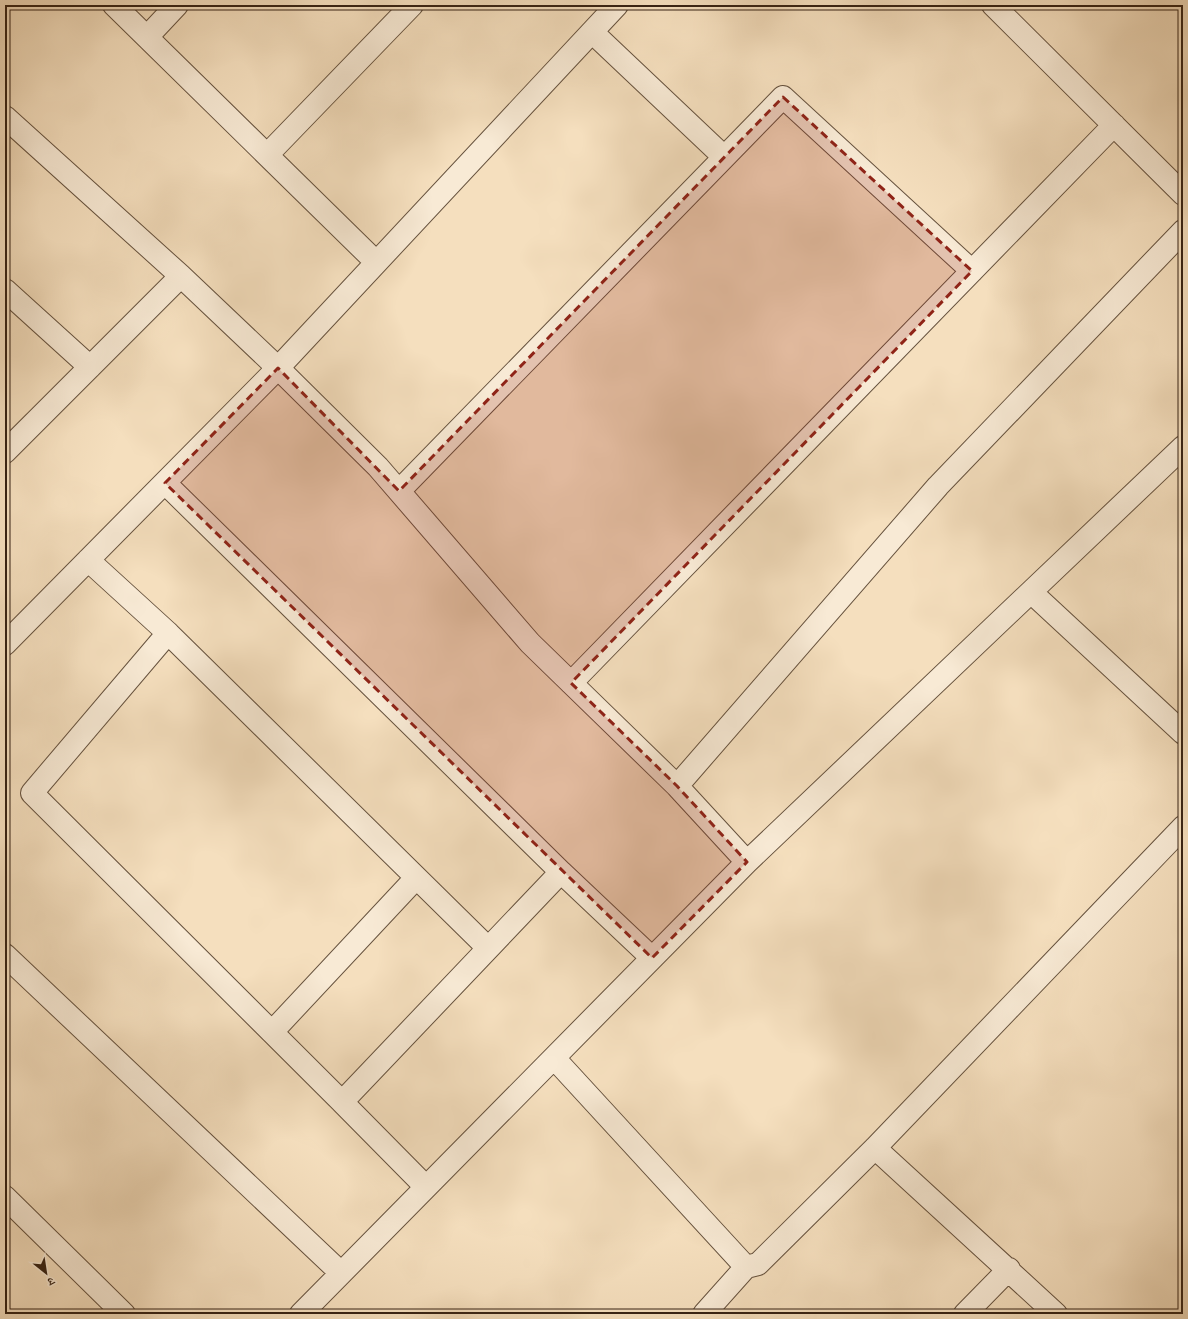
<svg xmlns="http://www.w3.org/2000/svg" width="1188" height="1319" font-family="'IM FELL English','Noto Serif Devanagari',serif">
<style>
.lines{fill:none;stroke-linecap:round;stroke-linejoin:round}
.minor-casing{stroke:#66523e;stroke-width:24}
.minor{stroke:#f8ead5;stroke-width:22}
.marked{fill:#8f2418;fill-opacity:0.2;stroke:#8f2418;stroke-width:3;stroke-dasharray:8 5;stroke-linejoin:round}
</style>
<rect width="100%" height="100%" fill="#f5dfbe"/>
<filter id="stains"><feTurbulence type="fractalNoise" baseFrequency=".005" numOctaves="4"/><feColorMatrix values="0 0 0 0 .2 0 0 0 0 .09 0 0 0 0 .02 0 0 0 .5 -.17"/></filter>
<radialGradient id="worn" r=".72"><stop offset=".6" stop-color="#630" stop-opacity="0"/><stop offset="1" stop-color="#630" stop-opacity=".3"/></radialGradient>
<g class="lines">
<g class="minor-casing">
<path id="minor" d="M114,5L376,262
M993,5L1183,194
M592,32L724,157
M147,37L177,5
M5,117L181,276L278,368L378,467L530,643L677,786L747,862L301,1314
M267,155L412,5
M5,290L90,367
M5,452L181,276
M165,483L561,872
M399,491L783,97L972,271
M88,560L168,633L488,948
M1031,592L1183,733
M168,633L32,793L342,1102
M5,644L278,368L617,5
M571,683L1114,125
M677,786L938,486L1183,231
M747,862L1183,447
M5,955L341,1273
M272,1032L416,878
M554,1058L746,1267
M875,1148L1056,1314
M426,1187L342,1102L561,872L652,958
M5,1197L124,1314
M704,1314L746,1267L758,1264L875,1148L1183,827
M965,1314L1009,1269"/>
</g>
<use href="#minor" class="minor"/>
</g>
<path class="marked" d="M783,97L972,271L571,683L677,786L747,862L652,958L165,483L278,368L399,491Z"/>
<rect width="1188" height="1319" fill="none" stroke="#f5dfbe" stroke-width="20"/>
<rect x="6" y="6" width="1176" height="1307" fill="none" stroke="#372314" stroke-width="2"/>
<rect x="10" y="10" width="1168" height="1299" fill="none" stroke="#372314"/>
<g transform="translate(46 1273) rotate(150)" stroke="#f8ead5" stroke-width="3" paint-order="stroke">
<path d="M0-3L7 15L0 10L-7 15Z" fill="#372314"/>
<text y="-6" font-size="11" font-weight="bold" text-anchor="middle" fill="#372314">उ</text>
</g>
<rect width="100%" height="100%" filter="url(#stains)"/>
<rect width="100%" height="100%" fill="url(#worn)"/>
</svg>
